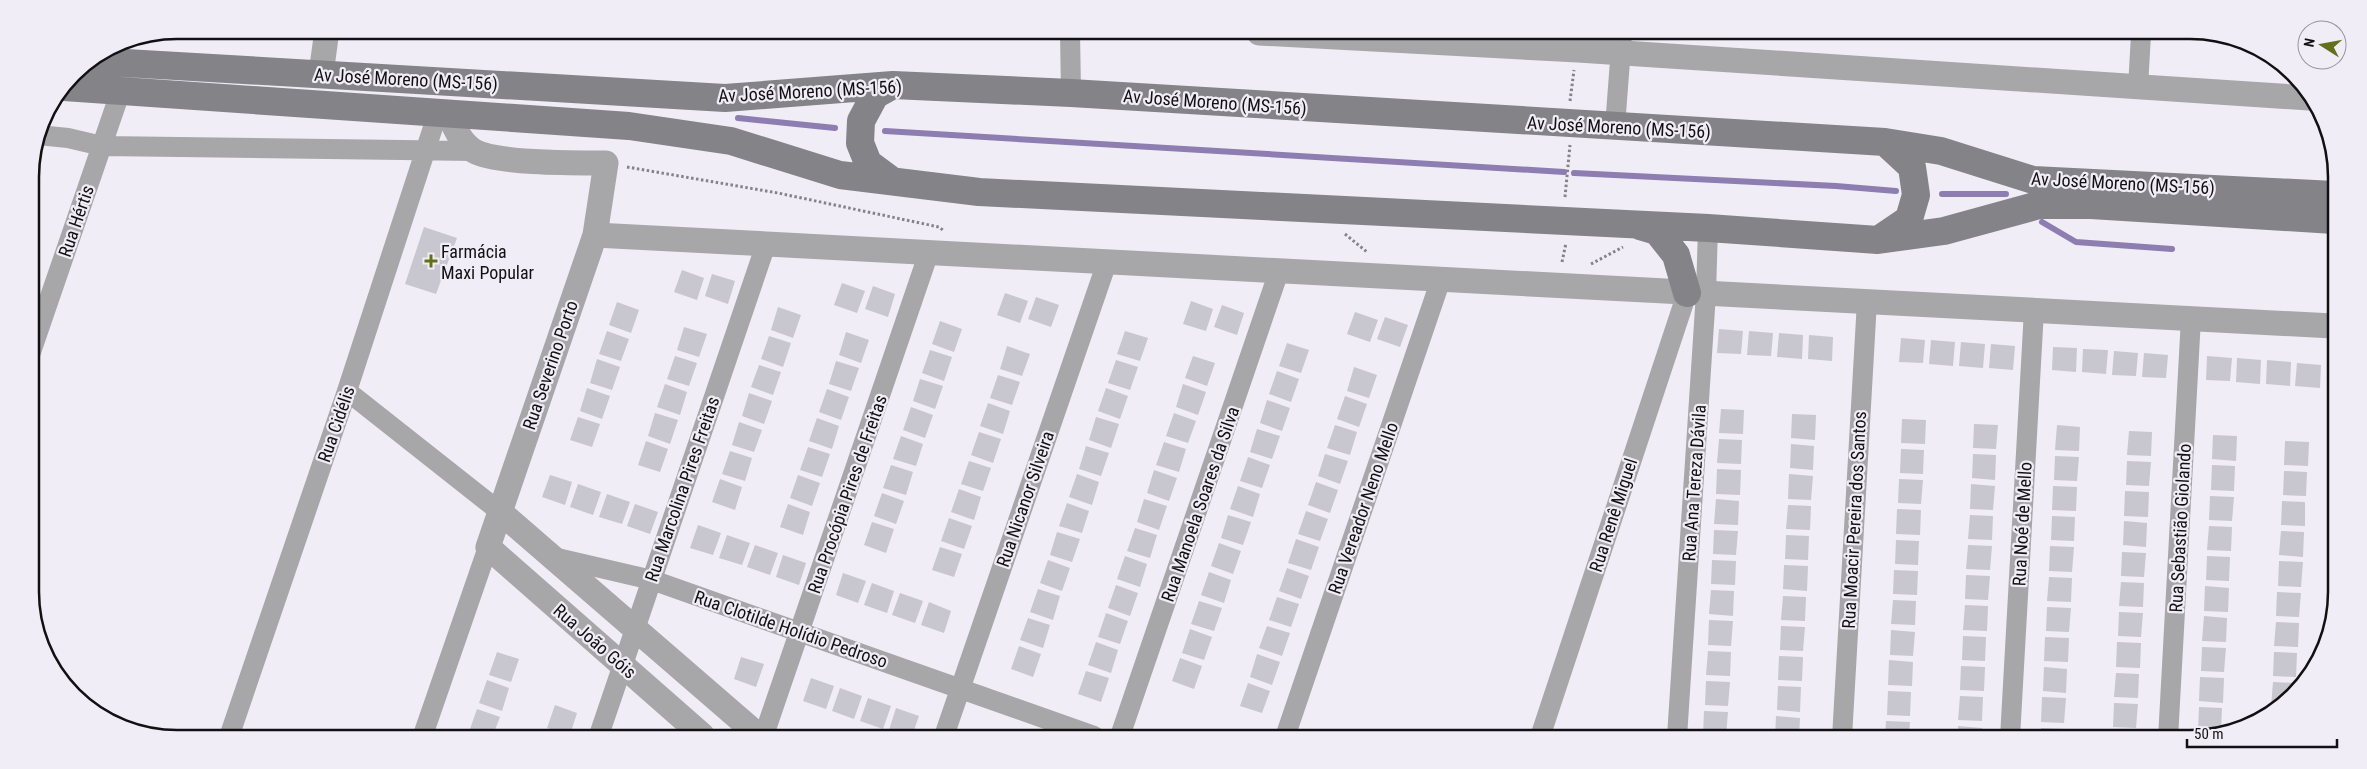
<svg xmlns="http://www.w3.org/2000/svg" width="2367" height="769" font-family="'Roboto Condensed',sans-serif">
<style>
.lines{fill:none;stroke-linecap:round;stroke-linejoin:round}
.stream{stroke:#8d7db0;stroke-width:6}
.building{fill:#c8c6ce}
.path{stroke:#858389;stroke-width:3;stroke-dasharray:2.5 2.5;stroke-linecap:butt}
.minor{stroke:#a7a6a9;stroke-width:20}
.tertiary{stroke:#a7a6a9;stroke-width:25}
.secondary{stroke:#848388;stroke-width:28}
.poi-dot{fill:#62701b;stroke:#f0edf6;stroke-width:2}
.labels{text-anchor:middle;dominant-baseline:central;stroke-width:4.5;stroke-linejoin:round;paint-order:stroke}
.street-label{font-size:18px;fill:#111113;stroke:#f0edf6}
.poi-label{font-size:18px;fill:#111113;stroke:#f0edf6;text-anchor:start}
.rim{fill:none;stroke:#111113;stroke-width:2.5}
</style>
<rect width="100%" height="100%" fill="#f0edf6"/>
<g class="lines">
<path class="stream" d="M738,118L835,128
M885,131L1564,172
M1574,173L1836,186L1896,191
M1942,194H2006
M2042,222L2076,242L2172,249"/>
</g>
<path class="building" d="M424,227L457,238L436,294L405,284Z
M682,270L704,278L697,300L674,292Z
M712,274L735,281L728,304L705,296Z
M842,283L865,291L857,313L834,305Z
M873,286L895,294L888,317L865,309Z
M1005,293L1028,301L1020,323L997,315Z
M1036,297L1059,305L1051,327L1028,319Z
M1191,301L1213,309L1206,331L1183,324Z
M617,302L639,310L631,333L609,325Z
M1222,305L1244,313L1237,335L1214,327Z
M778,307L801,315L793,338L771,330Z
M1355,312L1378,320L1370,342L1347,334Z
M1385,317L1408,325L1400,347L1377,339Z
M940,321L962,329L954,352L932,344Z
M684,327L707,334L699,357L677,350Z
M1719,329L1743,331L1741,354L1717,353Z
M607,331L629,339L621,361L599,354Z
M1125,331L1148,338L1140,361L1117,354Z
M1749,331L1773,333L1771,356L1747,355Z
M846,332L869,340L861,363L839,355Z
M1779,333L1803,335L1802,359L1777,357Z
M1809,335L1833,337L1832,361L1808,359Z
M769,336L791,343L783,367L761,359Z
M1901,338L1925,340L1923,363L1899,362Z
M1931,340L1955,342L1953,366L1929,364Z
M1961,342L1985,344L1983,368L1959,366Z
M1287,343L1309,350L1301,373L1279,366Z
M1991,344L2015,346L2013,370L1989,368Z
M1007,346L1030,354L1022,376L1000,369Z
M2053,347L2077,348L2076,372L2052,370Z
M2083,349L2108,350L2106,374L2082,372Z
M930,350L952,357L944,381L922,373Z
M2114,351L2138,353L2136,376L2112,375Z
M2144,353L2168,355L2166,378L2142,377Z
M675,356L697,363L689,386L667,379Z
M1193,356L1215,363L1207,386L1185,378Z
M2207,356L2232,358L2230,381L2206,380Z
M2237,358L2261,360L2260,384L2236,382Z
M597,359L620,367L612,390L590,383Z
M1116,360L1138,367L1130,390L1108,383Z
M2267,360L2291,362L2290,386L2266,384Z
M836,361L859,368L851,391L829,384Z
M2297,363L2321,365L2320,388L2295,386Z
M759,365L781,372L773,395L751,387Z
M1354,367L1377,375L1369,398L1347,391Z
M1277,371L1299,379L1291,402L1269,394Z
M998,375L1020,382L1012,405L990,398Z
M920,379L943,386L935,409L913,401Z
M665,384L687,392L680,415L657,407Z
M1183,384L1206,392L1198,415L1176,407Z
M587,388L610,396L602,419L580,411Z
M1106,388L1128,396L1120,419L1098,411Z
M827,389L849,397L841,420L819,412Z
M749,393L772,401L764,424L742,416Z
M1345,396L1367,404L1359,427L1337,419Z
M1267,400L1290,408L1282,431L1260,423Z
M988,403L1010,411L1003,434L980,426Z
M911,407L933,415L925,438L903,430Z
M1721,409L1744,410L1743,434L1719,433Z
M655,413L678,420L670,444L648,436Z
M1174,413L1196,421L1188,443L1166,436Z
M1792,414L1816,415L1815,440L1791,438Z
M578,417L600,424L592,447L570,440Z
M1096,417L1119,424L1111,448L1089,440Z
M817,418L839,426L832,449L809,441Z
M1902,419L1926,420L1925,444L1901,443Z
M739,422L762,430L754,452L732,445Z
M1974,424L1998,425L1996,449L1973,448Z
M1335,425L1357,432L1350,455L1327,448Z
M2057,425L2080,427L2079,451L2055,450Z
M1257,429L1280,436L1272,459L1250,452Z
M2129,431L2152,432L2151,456L2127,455Z
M979,432L1001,439L993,463L971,455Z
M2213,435L2237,436L2236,461L2212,459Z
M901,436L923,444L916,466L893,459Z
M1719,439L1742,440L1741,464L1717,463Z
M646,441L668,449L660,472L638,465Z
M2285,441L2309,442L2308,466L2284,465Z
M1164,442L1186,449L1179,472L1156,465Z
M1791,444L1814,446L1813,470L1790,468Z
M1086,446L1109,453L1101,476L1079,469Z
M808,447L830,454L822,477L800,470Z
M1901,449L1924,450L1923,474L1900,473Z
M730,451L752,458L745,481L722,474Z
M1325,454L1348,461L1340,484L1318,476Z
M1973,454L1996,455L1995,480L1972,478Z
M2055,456L2079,457L2077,481L2054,480Z
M1248,457L1270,465L1262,488L1240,481Z
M969,461L991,468L983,491L961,484Z
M2127,461L2151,462L2149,486L2126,485Z
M891,465L913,472L906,495L883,488Z
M2212,465L2235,466L2234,491L2211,490Z
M1717,469L1741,470L1740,495L1716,494Z
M1154,470L1177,478L1169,501L1147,493Z
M2284,471L2307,472L2306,496L2283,495Z
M1077,474L1099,482L1092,505L1069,497Z
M1789,474L1813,476L1811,500L1788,499Z
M550,475L572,482L565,505L542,497Z
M798,475L820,483L812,506L790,498Z
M720,479L742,487L735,510L712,502Z
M1899,479L1923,480L1921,504L1898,503Z
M1316,482L1338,490L1330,513L1308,505Z
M578,484L601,492L593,515L570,507Z
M1971,484L1995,486L1993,510L1970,509Z
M1238,486L1260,494L1253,517L1230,509Z
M2053,486L2077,487L2076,511L2052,510Z
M959,489L981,497L974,520L951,512Z
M2125,491L2149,492L2148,517L2124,516Z
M882,493L904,501L896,524L874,516Z
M607,494L630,502L622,524L599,517Z
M2210,496L2234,497L2232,521L2209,520Z
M1144,499L1167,506L1159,530L1137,522Z
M1716,499L1739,501L1738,525L1714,524Z
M2282,501L2305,502V526L2281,525Z
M1067,503L1089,511L1082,533L1059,526Z
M635,504L658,512L650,534L627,526Z
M788,504L810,512L803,535L780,527Z
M1788,505L1811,506L1810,530L1786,529Z
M1897,509L1921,510L1920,535L1896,534Z
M1306,511L1328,519L1320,541L1298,534Z
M1228,515L1251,522L1243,545L1221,538Z
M1970,515L1993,516L1992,540L1968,539Z
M2052,516L2075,517L2074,541L2051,540Z
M949,518L972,526L964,549L941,541Z
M2124,521L2147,523L2146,547L2123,545Z
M872,522L894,529L886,553L864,545Z
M698,525L721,533L713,555L690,548Z
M2209,526L2232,527L2231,551L2207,550Z
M1135,528L1157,535L1150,558L1127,551Z
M1714,530L1738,531L1736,555L1713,554Z
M2281,531L2304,532L2303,557L2279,555Z
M1057,532L1080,539L1072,562L1050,555Z
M727,535L750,543L742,565L719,558Z
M1786,535L1809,536L1808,560L1785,559Z
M1296,539L1319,547L1311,570L1288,563Z
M1896,540L1919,541L1918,565L1895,564Z
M1219,543L1241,551L1233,574L1211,566Z
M755,545L778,553L770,575L747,567Z
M1968,545L1992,546L1990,570L1966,569Z
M2050,546L2074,547L2072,572L2049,571Z
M940,547L962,554L954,577L932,570Z
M2122,552L2146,553L2144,577L2121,576Z
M783,555L806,563L799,585L776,577Z
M1125,556L1147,564L1140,587L1117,579Z
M2207,556L2230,557L2229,581L2206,580Z
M1048,560L1070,568L1062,591L1040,583Z
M1712,560L1736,561L1735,585L1711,584Z
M2279,561L2303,562L2301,587L2278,586Z
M1784,565L1808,566L1807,591L1783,589Z
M1287,568L1309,576L1301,599L1279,591Z
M1894,570L1918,571L1917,595L1893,594Z
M1209,572L1231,580L1224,603L1201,595Z
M843,573L866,581L858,603L836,595Z
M1966,575L1990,576L1988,600L1965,599Z
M2049,577L2072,578L2071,602L2047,601Z
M2121,582L2144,583L2143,607L2119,606Z
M872,583L894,591L887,613L864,605Z
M1116,585L1138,593L1130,616L1108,608Z
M2205,586L2229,588L2228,612L2204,611Z
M1038,589L1060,596L1053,620L1030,612Z
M1711,590L1734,591L1733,616L1709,614Z
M2277,592L2301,593L2299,617L2276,616Z
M900,593L923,601L915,623L892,615Z
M1783,596L1806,597L1805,621L1781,620Z
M1277,597L1299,604L1291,627L1269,620Z
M1893,600L1916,601L1915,625L1891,624Z
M1199,601L1222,608L1214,631L1191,624Z
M929,602L951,611L944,633L921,625Z
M1965,605L1988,606L1987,631L1963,630Z
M2047,607L2071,608L2069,632L2046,631Z
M2119,612L2143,613L2141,637L2118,636Z
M1106,613L1128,621L1120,644L1098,637Z
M2204,616L2227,618L2226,642L2202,641Z
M1028,618L1050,625L1043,648L1020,640Z
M1709,620L1733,621L1731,646L1708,645Z
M2276,622L2299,623L2298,647L2274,646Z
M1267,626L1290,633L1282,656L1259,648Z
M1781,626L1805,627L1803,651L1780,650Z
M1190,629L1212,637L1204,660L1182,653Z
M1891,630L1915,632L1913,656L1890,655Z
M1963,636L1986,637L1985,661L1962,660Z
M2045,637L2069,638L2068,662L2044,661Z
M1096,642L1118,650L1111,673L1088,665Z
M2117,642L2141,643L2140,668L2116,667Z
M1019,646L1041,654L1033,677L1011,669Z
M2202,647L2226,648L2224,672L2201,671Z
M1708,651L1731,652L1730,676L1706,675Z
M497,652L519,659L511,682L489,675Z
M2274,652L2297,653L2296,677L2273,676Z
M1257,654L1280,662L1272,685L1250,677Z
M1779,656L1803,657L1802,681L1778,680Z
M741,657L764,664L756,687L734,679Z
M1180,658L1202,666L1194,689L1172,681Z
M1889,660L1913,662L1912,686L1888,685Z
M1961,666L1985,667L1984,691L1960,690Z
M2044,667L2067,669L2066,693L2043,691Z
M1086,671L1109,678L1101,702L1078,694Z
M2116,673L2139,674L2138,698L2114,697Z
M2200,677L2224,678L2223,703L2199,701Z
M811,678L834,686L826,709L803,701Z
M487,680L509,688L502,711L479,703Z
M1706,681L1730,682L1728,706L1705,705Z
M2273,682L2296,683V691L2281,707H2271Z
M1248,683L1270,691L1262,713L1240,706Z
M1778,686L1801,687L1800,712L1777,710Z
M840,688L862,696L854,719L832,711Z
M1888,691L1911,692L1910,716L1887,715Z
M1960,696L1983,697L1982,721L1958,720Z
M2042,697L2066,698L2064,723L2041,722Z
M868,698L891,706L883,729L860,721Z
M2114,703L2138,704L2136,728L2113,727Z
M555,705L577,713L570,735L547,728Z
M2199,707L2222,708L2221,732L2198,731Z
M896,708L919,716L912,736H904L889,730Z
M477,709L500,717L493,735H478L469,732Z
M1704,711L1728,712L1726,736L1703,735Z
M1776,716L1800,718L1799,738H1775Z
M1886,721L1910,722L1909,738H1885Z
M1958,726L1982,728L1981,738H1958Z
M2041,728L2064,729V738H2040Z
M2113,733L2136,734V739L2112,738Z"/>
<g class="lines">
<path class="path" d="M1570,101L1574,70
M627,167L778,193L939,227L944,231
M1565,197L1570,145
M1345,234L1367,252
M1562,262L1566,243
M1591,264L1623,247"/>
<path class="minor" d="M1070,32L1071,93
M2138,87L2141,35
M1615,127L1622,34
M38,135L68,138L102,146L475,151
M31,352L121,90
M347,391L499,511
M553,557L652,580L1094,736
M230,734L347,391L438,112
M423,735L488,547
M599,735L766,244
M764,735L929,252
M944,736L1107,262
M1120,736L1279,271
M1285,737L1441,279
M1540,737L1687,293
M1677,737L1706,293L1708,228
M1842,738L1867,301
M2010,738L2034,310
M2168,739L2191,318"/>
<path class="tertiary" d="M1259,33L1578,50L2309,98
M321,74L327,30
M448,113C455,128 460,142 474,151C498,164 577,163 606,163L595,235L488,547L702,735
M595,235L2333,326
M499,511L758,735"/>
<path class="secondary" d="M91,61L725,98L893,85L1071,93L1885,142L1941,151L2033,180L2334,195
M64,87L629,126L731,141L840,175L979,192L1708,228L1878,240L1944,231L2039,205H2091L2334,220
M891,180L868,163L860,143L861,121L875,95L893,85
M1640,226L1657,231L1676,255L1687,293
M1881,238L1909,219L1916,195L1912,167L1885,142"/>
</g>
<path class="poi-dot" d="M428.5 253.5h5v5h5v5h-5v5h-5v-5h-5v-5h5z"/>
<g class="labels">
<g class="street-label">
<text transform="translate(406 79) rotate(3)">Av José Moreno (MS-156)</text>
<text transform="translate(810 91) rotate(-3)">Av José Moreno (MS-156)</text>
<text transform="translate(1215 102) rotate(4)">Av José Moreno (MS-156)</text>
<text transform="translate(1619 127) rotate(3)">Av José Moreno (MS-156)</text>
<text transform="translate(2123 183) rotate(3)">Av José Moreno (MS-156)</text>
<text transform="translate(76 221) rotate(-71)">Rua Hértis</text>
<text transform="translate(550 365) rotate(-71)">Rua Severino Porto</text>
<text transform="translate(336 424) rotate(-71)">Rua Cidélis</text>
<text transform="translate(1694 483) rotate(-86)">Rua Ana Tereza Dávila</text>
<text transform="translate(682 489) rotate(-71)">Rua Marcolina Pires Freitas</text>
<text transform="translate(847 494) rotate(-71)">Rua Procópia Pires de Freitas</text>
<text transform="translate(1025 499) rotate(-71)">Rua Nicanor Silveira</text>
<text transform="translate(1200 504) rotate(-71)">Rua Manoela Soares da Silva</text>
<text transform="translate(1363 508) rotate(-71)">Rua Vereador Neno Mello</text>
<text transform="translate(1613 515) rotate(-72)">Rua Renê Miguel</text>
<text transform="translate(1854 520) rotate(-87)">Rua Moacir Pereira dos Santos</text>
<text transform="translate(2022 524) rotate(-87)">Rua Noé de Mello</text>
<text transform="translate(2180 528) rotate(-87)">Rua Sebastião Giolando</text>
<text transform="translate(791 629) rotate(19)">Rua Clotilde Holídio Pedroso</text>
<text transform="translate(595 641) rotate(41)">Rua João Góis</text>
</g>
<g class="poi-label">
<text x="441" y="251">Farmácia<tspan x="441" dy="21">Maxi Popular</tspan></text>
</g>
</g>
<path d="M0 0H2367V769H0ZM177 39H2190A138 138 0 0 1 2328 177V592A138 138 0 0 1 2190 730H177A138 138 0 0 1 39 592V177A138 138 0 0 1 177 39Z" fill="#f0edf6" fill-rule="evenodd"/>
<path class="rim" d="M177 39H2190A138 138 0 0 1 2328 177V592A138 138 0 0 1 2190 730H177A138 138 0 0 1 39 592V177A138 138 0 0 1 177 39Z"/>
<g transform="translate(2322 45) rotate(281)"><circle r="24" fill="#f0edf6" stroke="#97959b"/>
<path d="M0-4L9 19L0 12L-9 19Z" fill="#62701b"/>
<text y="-8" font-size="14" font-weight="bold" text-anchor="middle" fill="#111113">N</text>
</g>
<path d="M2187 739v8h150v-8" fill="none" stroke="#111113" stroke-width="2.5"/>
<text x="2194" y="739" font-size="15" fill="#111113" stroke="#f0edf6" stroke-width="4" paint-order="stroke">50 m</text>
</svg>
